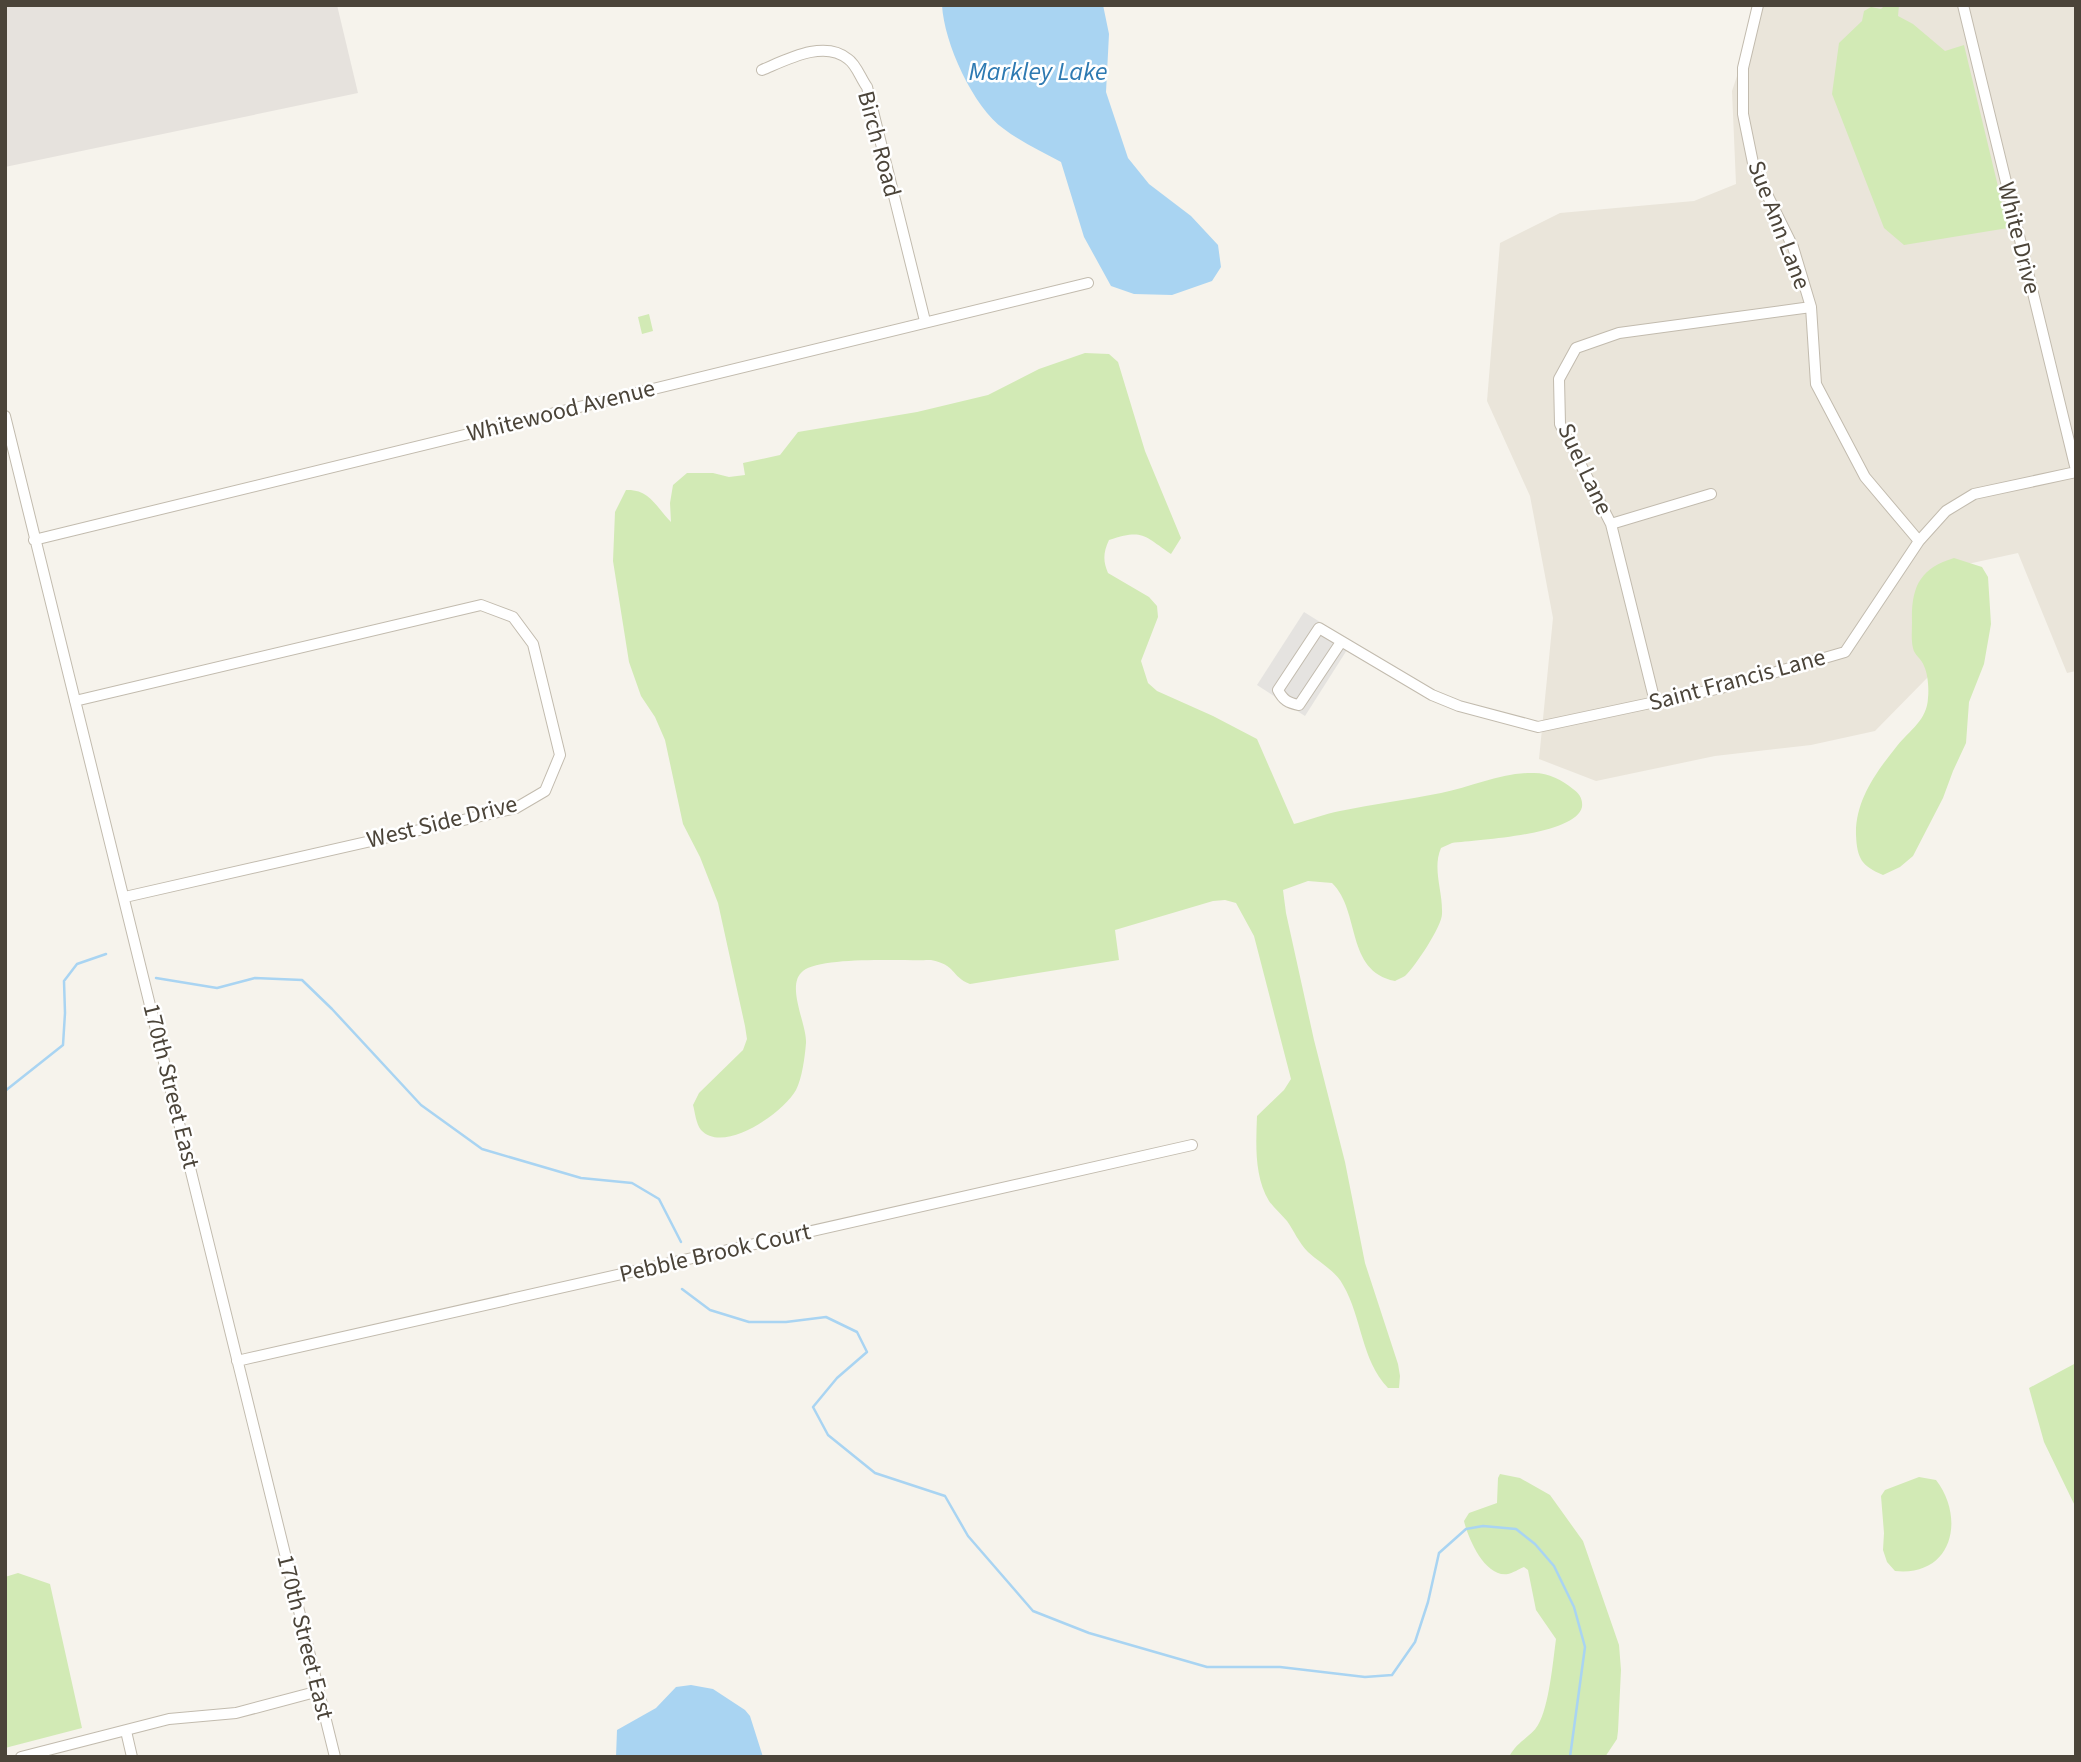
<svg xmlns="http://www.w3.org/2000/svg" width="2081" height="1762" font-family="'Source Sans 3',sans-serif">
<style>
.residential{fill:#eae5da}
.industrial{fill:#e6e2dd}
.green{fill:#d2eab5}
.parking{fill:#e5e3e0}
.water{fill:#a9d4f2}
.lines{fill:none;stroke-linecap:round;stroke-linejoin:round}
.stream{stroke:#a9d4f2;stroke-width:2.5}
.street-casing{stroke:#c2bbae;stroke-width:12}
.street{stroke:#fff;stroke-width:10}
.labels{text-anchor:middle;dominant-baseline:central;stroke-width:5;stroke-linejoin:round;paint-order:stroke}
.street-label{font-size:24px;fill:#4b4439;stroke:#fff}
.water-label{font-size:26px;font-style:italic;fill:#2e7ab2;stroke:#fff}
</style>
<rect width="100%" height="100%" fill="#f6f3ec"/>
<path class="residential" d="M1756,5H2076V671L2067,673L2018,553L1940,570L1928,677L1875,731L1811,745L1715,756L1596,781L1539,759L1553,618L1530,496L1487,401L1500,243L1560,213L1694,201L1736,184L1732,91L1747,46Z"/>
<path class="industrial" d="M5,5H337L358,93L5,167Z"/>
<path class="green" d="M1885,5H1899L1898,16L1913,24L1945,51L1964,45L2008,228L1904,245L1884,228L1832,94L1839,43L1862,21L1864,11L1871,7L1881,9Z
M649,314L653,331L642,334L638,317Z
M1085,353L1109,354L1118,362L1145,451L1181,538L1171,554C1143,535 1143,529 1109,540C1103,553 1103,561 1108,573L1149,597L1157,606L1158,617L1141,661L1148,683L1157,691L1213,716L1257,739L1294,824C1309,820 1324,814 1340,811C1373,804 1407,800 1441,793C1472,787 1502,772 1534,773C1549,773 1562,780 1573,789C1579,793 1583,799 1582,807C1576,835 1478,840 1452,843L1441,848C1432,869 1443,891 1442,914C1442,926 1415,967 1405,976C1402,978 1398,979 1395,981C1345,971 1361,911 1332,883L1308,881L1283,890L1286,913L1314,1040L1345,1162L1365,1263L1398,1364L1400,1376L1399,1388H1388C1361,1360 1362,1317 1343,1285C1336,1271 1320,1263 1308,1252C1299,1243 1294,1231 1287,1221C1281,1214 1274,1208 1269,1201C1254,1176 1256,1144 1257,1116L1284,1090L1291,1079L1254,936L1236,903L1225,900L1213,901L1115,930L1119,960L970,984C950,976 957,965 931,960C904,961 821,956 803,971C785,985 807,1024 806,1043C805,1056 802,1079 796,1090C784,1112 724,1155 701,1130C696,1124 695,1112 693,1105L699,1093L743,1050L747,1039L745,1026L718,903L700,857L683,824L665,740L655,717L641,696L629,662L613,561L615,512L626,490C650,489 656,507 671,522L670,503L673,485L687,473H713L729,477L745,475L743,463L780,455L798,432L917,412L988,395L1039,369Z
M1954,558L1982,567L1988,577L1991,624L1984,664L1969,702L1966,743L1953,771L1943,798L1913,856L1900,867L1883,875C1862,866 1857,859 1856,835C1855,801 1876,772 1897,746C1910,730 1927,720 1928,698C1929,689 1928,674 1924,666C1922,659 1914,655 1913,648C1911,640 1912,630 1912,622C1911,587 1920,568 1954,558Z
M2076,1363V1508L2044,1442L2029,1388Z
M1500,1474L1520,1478L1550,1495L1583,1541L1619,1645L1621,1670L1618,1731L1617,1739L1605,1757H1509C1517,1741 1531,1737 1538,1725C1549,1707 1553,1661 1556,1639L1536,1610L1528,1570L1524,1567C1519,1569 1513,1573 1508,1574C1485,1578 1468,1538 1464,1521L1469,1513L1497,1503L1498,1478Z
M1919,1477L1936,1480C1966,1519 1952,1577 1895,1571L1887,1562L1883,1550L1884,1533L1881,1496L1885,1490Z
M18,1573L50,1584L82,1728L5,1748V1577Z"/>
<path class="parking" d="M1304,612L1352,642L1305,716L1257,685Z"/>
<path class="water" d="M942,5H1103L1109,34L1106,92L1128,158L1149,184L1191,216L1218,245L1221,267L1212,281L1172,295L1134,294L1111,286L1084,237L1061,162C1043,152 1021,142 1004,129C973,107 944,43 942,5Z
M691,1685L713,1689L745,1710L750,1716L763,1757H616L617,1730L656,1708L676,1687Z"/>
<g class="lines">
<path class="stream" d="M156,978L217,988L255,978L302,980L332,1009L421,1105L482,1149L581,1178L632,1183L659,1199L681,1242
M5,1091L63,1045L65,1013L64,981L77,964L106,954
M682,1289L710,1310L749,1322H786L826,1317L857,1332L867,1352L837,1378L813,1407L828,1435L875,1473L945,1496L968,1536L1033,1611L1089,1633L1207,1667H1280L1365,1677L1392,1675L1415,1642L1428,1602L1439,1553L1466,1529L1483,1526L1516,1529L1535,1544L1554,1566L1574,1607L1585,1647L1570,1757"/>
<g class="street-casing">
<path id="street" d="M1758,5L1743,68V114L1754,168L1793,247L1811,307L1816,384L1865,477L1919,541
M1963,5L2076,470
M762,70C786,60 824,39 848,59C856,64 861,79 867,87L925,321
M5,416L335,1757
M1611,524L1711,494
M34,540L1088,283
M1341,642L1299,705C1288,703 1283,700 1278,690L1319,628L1432,695L1459,706L1538,727L1721,688L1845,652L1919,541L1946,511L1974,494L2076,472
M75,701L481,605L513,617L533,644L560,755L545,791L516,808L125,897
M1655,702L1611,524L1560,424L1559,379L1576,348L1619,333L1811,307
M237,1361L1192,1145
M126,1731L132,1757
M21,1757L169,1719L236,1713L319,1691"/>
</g>
<use href="#street" class="street"/>
</g>
<g class="labels">
<g class="street-label">
<text transform="translate(879 144) rotate(75)">Birch Road</text>
<text transform="translate(1779 225) rotate(69)">Sue Ann Lane</text>
<text transform="translate(2019 238) rotate(76)">White Drive</text>
<text transform="translate(561 411) rotate(-14)">Whitewood Avenue</text>
<text transform="translate(1585 469) rotate(65)">Suel Lane</text>
<text transform="translate(1737 680) rotate(-15)">Saint Francis Lane</text>
<text transform="translate(442 822) rotate(-14)">West Side Drive</text>
<text transform="translate(171 1086) rotate(76)">170th Street East</text>
<text transform="translate(715 1253) rotate(-13)">Pebble Brook Court</text>
<text transform="translate(305 1637) rotate(76)">170th Street East</text>
</g>
<g class="water-label">
<text x="1038" y="71">Markley Lake</text>
</g>
</g>
<rect width="2081" height="1762" fill="none" stroke="#4b4439" stroke-width="14"/>
</svg>
